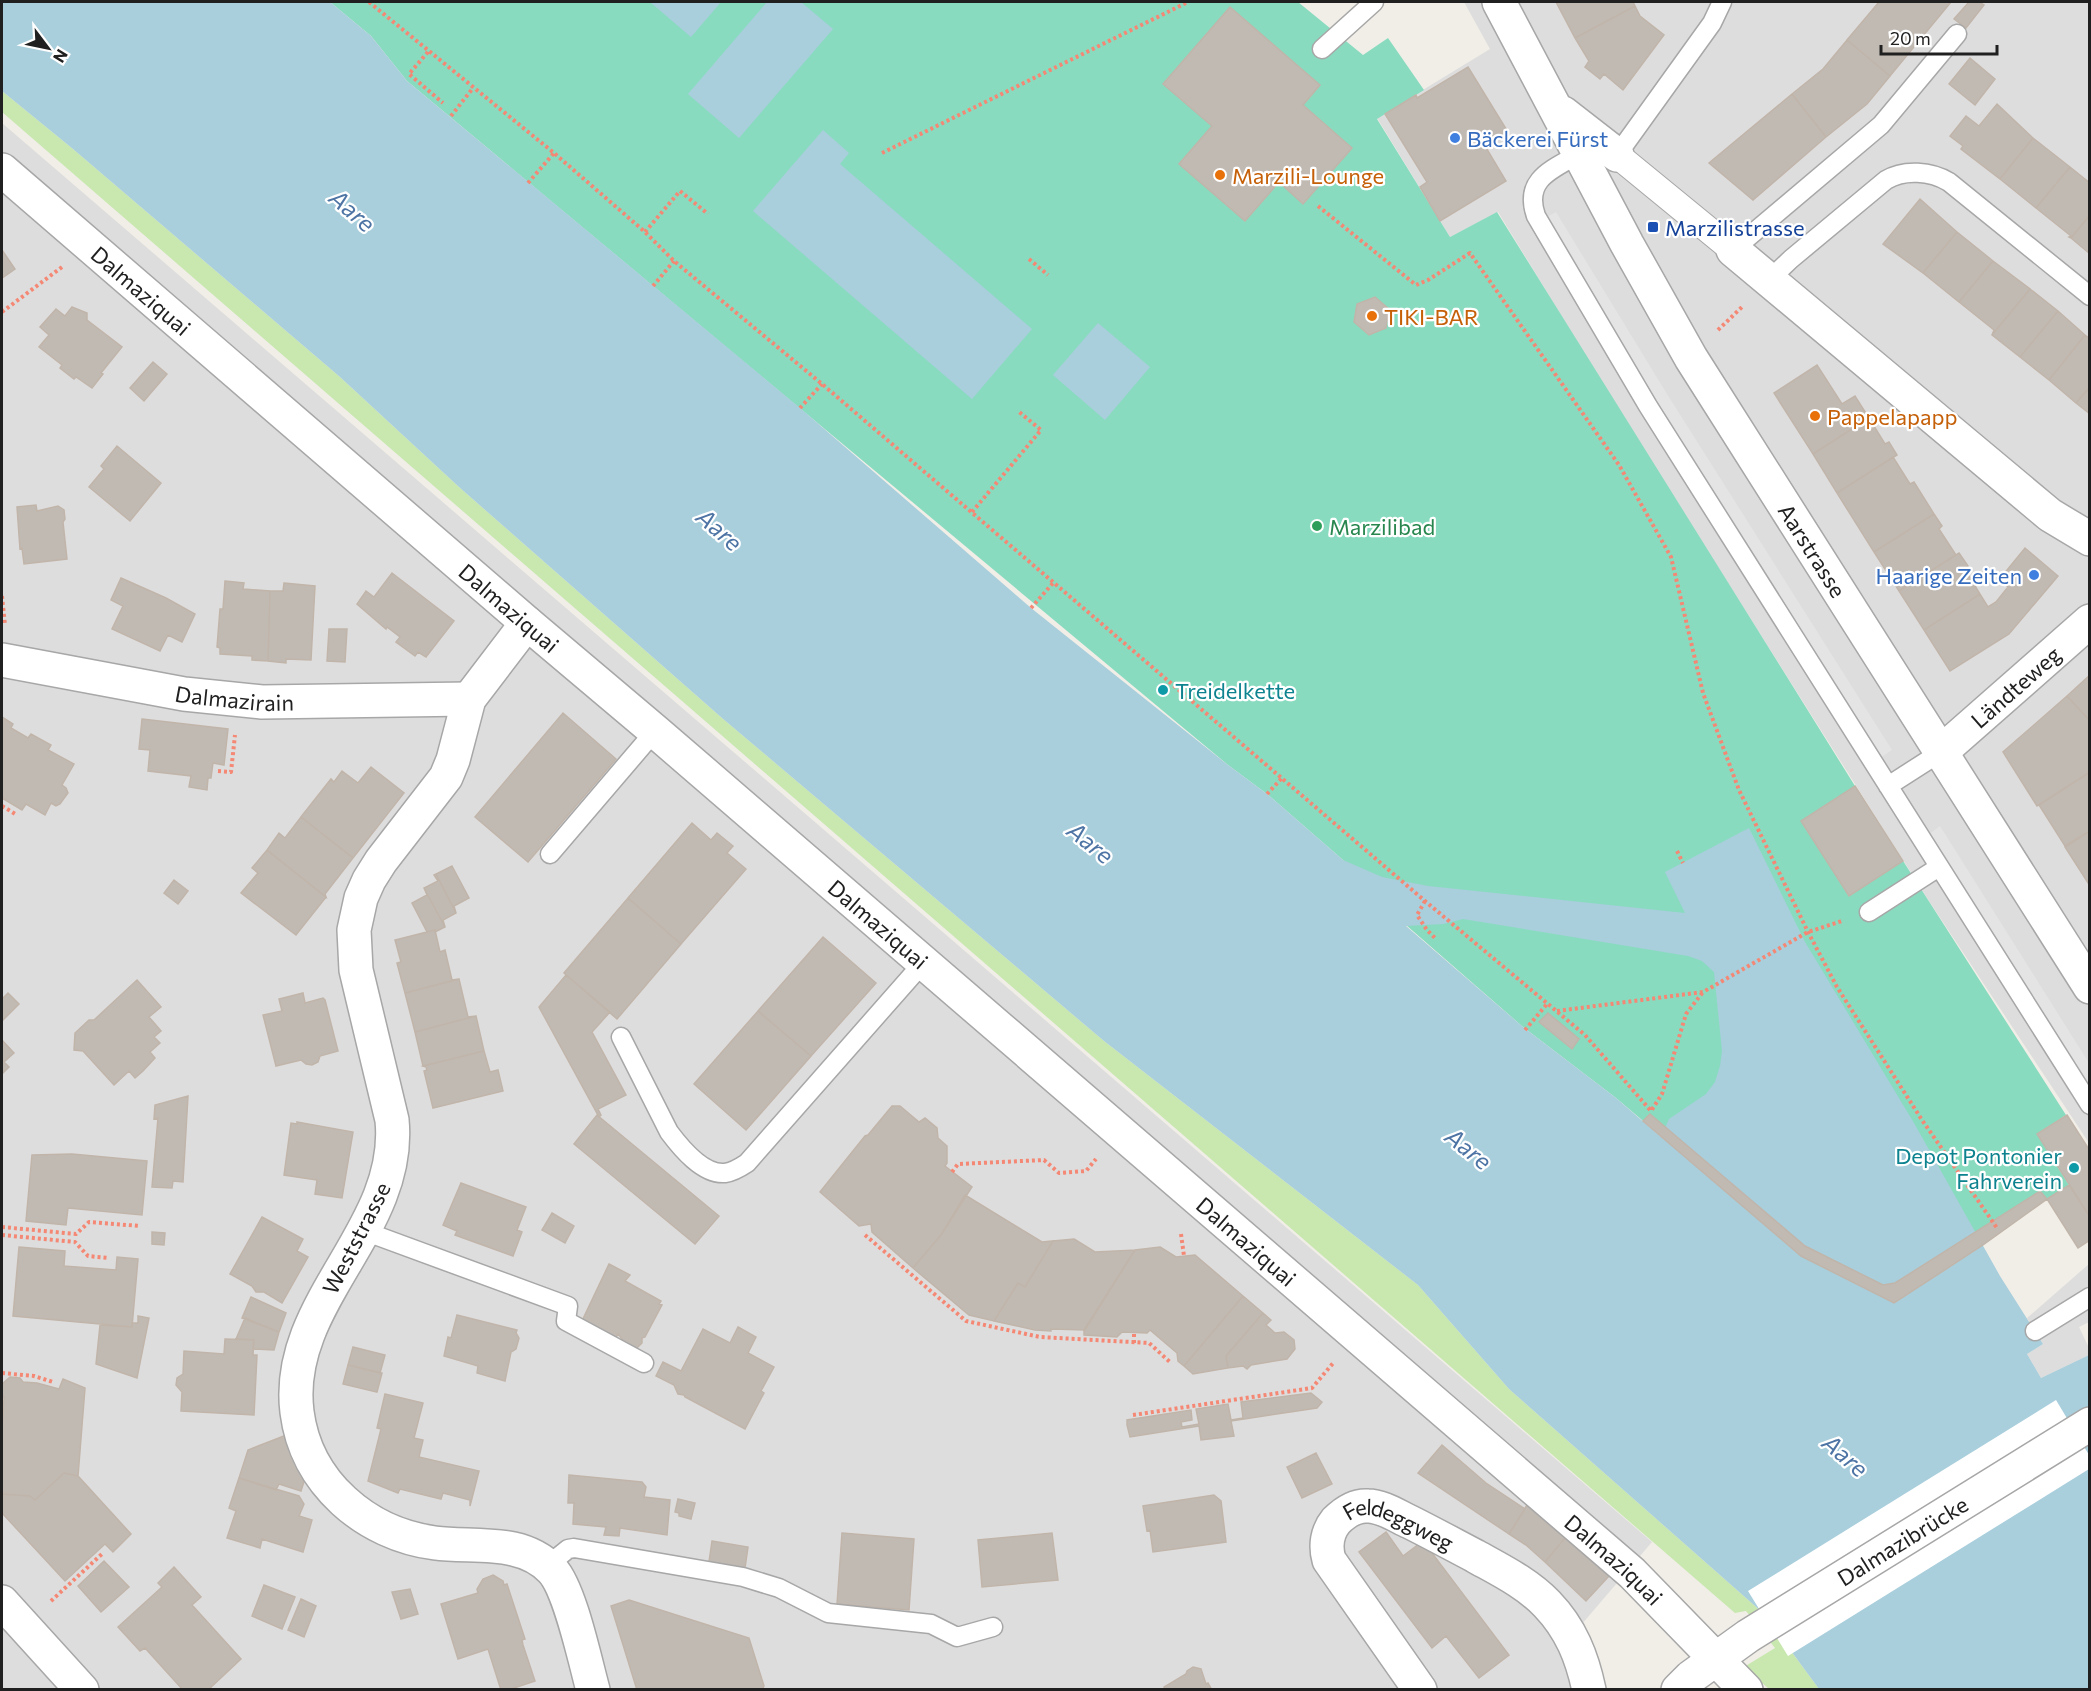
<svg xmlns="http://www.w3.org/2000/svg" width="2091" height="1691" font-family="Commissioner,sans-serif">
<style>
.residential{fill:#dedddd}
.grass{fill:#c8e8af}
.pitch{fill:#89dbc0}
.parking{fill:#e4e4e4}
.water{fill:#a9cedc;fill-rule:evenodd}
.pier{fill:#fff}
.building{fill:#c1bab3;stroke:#c1b5aa;stroke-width:1.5}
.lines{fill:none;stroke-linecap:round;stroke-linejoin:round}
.service-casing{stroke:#a7a7a7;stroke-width:21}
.pedestrian-casing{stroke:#a7a7a7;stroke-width:28}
.minor-casing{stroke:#a7a7a7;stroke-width:36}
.path{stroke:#f48874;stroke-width:4;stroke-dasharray:3 3;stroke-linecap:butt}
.service{stroke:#fff;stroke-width:18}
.pedestrian{stroke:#fff;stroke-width:26}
.minor{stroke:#fff;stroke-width:33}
.shop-dot{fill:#3f7fe0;stroke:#fff;stroke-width:2}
.food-dot{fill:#e8710a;stroke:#fff;stroke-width:2}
.transit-dot{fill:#1a4fb4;stroke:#fff;stroke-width:2}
.leisure-dot{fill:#2e9e5b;stroke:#fff;stroke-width:2}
.culture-dot{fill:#0f9aa8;stroke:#fff;stroke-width:2}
.labels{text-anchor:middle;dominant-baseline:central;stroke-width:4.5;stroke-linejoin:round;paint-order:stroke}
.shop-label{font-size:22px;fill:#366cbe;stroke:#fff;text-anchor:start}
.food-label{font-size:22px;fill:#c56008;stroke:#fff;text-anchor:start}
.transit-label{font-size:22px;fill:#164399;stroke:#fff;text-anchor:start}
.street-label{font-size:22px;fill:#202020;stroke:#fff}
.leisure-label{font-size:22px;fill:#27864d;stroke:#fff;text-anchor:start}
.culture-label{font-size:22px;fill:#0d838f;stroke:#fff;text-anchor:start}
.water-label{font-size:24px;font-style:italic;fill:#4d74a4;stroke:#fff}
</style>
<rect width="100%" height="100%" fill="#f0eee7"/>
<path class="residential" d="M1464,2H2089V1143L1927,898L1625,420L1498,212L1450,237L1377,118L1490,49Z
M2,123L1652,1542L1564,1645L1580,1689H2Z
M2089,1264V1322L2079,1327L2089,1348V1355L2041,1378L2027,1354L2043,1344L2027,1318Z"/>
<path class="grass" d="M2,91L73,149L340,377L459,487L722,718L1104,1041L1418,1285L1509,1389L1763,1613L1819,1689H1769L1744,1667L1775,1648L1746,1611L1735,1613L2,112Z"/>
<path class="pitch" d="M330,2H1298L1363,55L1388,38L1424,90L1377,119L1450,237L1497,212L1855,786L2066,1115L2037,1134L2069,1185L2047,1199L1983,1245L1707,1175L1616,1098L1523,1027L1406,925L1343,860L1267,794L1228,765L407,81L371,36Z"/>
<path class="parking" d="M1556,212L1667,394L1892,750L1880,758L1655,402L1543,219Z
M1940,826L2089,1063V1091L1928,835Z"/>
<path class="water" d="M2,2H330L371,36L407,81L800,408L1031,608L1228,765L1267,794L1343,860L1382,877L1428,886L1685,913L1665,872L1749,828L1805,942L1914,1123L2000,1276L2043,1344L2027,1354L2041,1378L2089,1355V1689H1819L1763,1613L1509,1389L1418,1285L1104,1041L722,718L459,487L340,377L73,149L2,91ZM1463,919L1688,956L1702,961L1714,972L1722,1051L1720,1066L1715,1082L1706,1094L1669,1119L1661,1137L1616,1098L1523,1027L1406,926L1443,924Z
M650,2H721L691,37Z
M767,2H801L833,29L739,138L688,94Z
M823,130L849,153L840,164L1032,329L972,399L753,211Z
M1098,323L1150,367L1105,420L1053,375Z"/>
<path class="pier" d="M2056,1400L2089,1455V1469L1788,1656L1748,1591Z"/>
<path class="building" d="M1556,2H1633L1635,6L1575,38Z
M1879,2H1951L1890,76L1847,40Z
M1969,2H1979L1984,5L1966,28L1954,19Z
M1635,6L1640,16L1664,35L1623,90L1604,74L1600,79L1585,67L1589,61L1575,38Z
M1230,7L1320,85L1303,105L1352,148L1303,204L1279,182L1245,221L1179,164L1212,126L1163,84Z
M1847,40L1890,76L1867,104L1826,137L1792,94L1823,69Z
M1970,58L1995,79L1975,105L1949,84Z
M1468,67L1508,132L1485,146L1506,181L1440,221L1420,187L1427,182L1385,114L1416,95L1417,98Z
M1792,94L1826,137L1753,200L1709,163Z
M1997,104L2033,138L2000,179L1961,149L1963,146L1950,136L1966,116L1979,126Z
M2033,138L2070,167L2036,208L2000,179Z
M2070,167L2090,183V215L2071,238L2069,237L2071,236L2036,208Z
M1920,199L1957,232L1923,273L1883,244Z
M2090,215V254L2071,238Z
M1957,232L1993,261L1959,302L1923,273Z
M2,250L15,269L2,278Z
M1993,261L2030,289L1992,335L1994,330L1959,302Z
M2030,289L2058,311L2020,357L1992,335Z
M1375,297L1389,309L1386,328L1369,335L1354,322L1357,304Z
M72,307L87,313V320L122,347L101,373L103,374L92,388L76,377L74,379L60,368L62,365L39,347L49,335L40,327L56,309L65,316Z
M2058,311L2085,335L2049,380L2020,357Z
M2085,335L2090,339V387L2076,403L2049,380Z
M153,362L167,374L144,401L130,388Z
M1817,365L1842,404L1855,396L1869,418L1813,454L1774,393Z
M2090,387V414L2076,403Z
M1869,418L1885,444L1889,442L1897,455L1837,493L1813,454Z
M117,446L161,483L130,521L89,487L104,469L101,466Z
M1893,457L1910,484L1914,482L1934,514L1874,552L1837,493Z
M36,505L37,511L58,506L64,510L65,519L63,522L67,559L24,564L22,548L20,549L17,507Z
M1934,514L1942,526L1939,529L1956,555L1899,591L1874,552Z
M2025,548L2058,576L2009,634L1950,671L1924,630L1980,594L1988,607L1996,602L2008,587L1999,580Z
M1959,553L1968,566L1964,568L1980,594L1924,630L1899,591Z
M392,573L454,621L426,657L418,652L415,656L396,642L400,637L387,627L386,629L357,604L366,591L374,597Z
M121,578L166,598L195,614L182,642L168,635L160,651L112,629L123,606L111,600Z
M225,581L244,583L243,589L270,591L268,661L252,660V656L220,654V648L217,647L220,609H223Z
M284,583L315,586L311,660L286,659V663L268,661L270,591H283Z
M329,629H347L345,662L327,661Z
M2090,675V721L2067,696Z
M2067,696L2090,721V772L2037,806L2003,752Z
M563,713L616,759L528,862L475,817Z
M2,717L13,724L11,728L28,738L31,734L51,745L48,750L74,764L62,785L66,788L68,793L60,804L56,806L51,803L45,815L26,804L22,810L2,798Z
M142,719L228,729L224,765L213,763L211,778H208L207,790L189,787L191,776L148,771L150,750L139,749Z
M371,767L404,793L353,858L301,817L331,779L334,782L342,771L358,783Z
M2090,772V831L2065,846L2039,805Z
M1855,786L1903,861L1849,896L1801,821Z
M301,817L353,858L325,894L326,897L267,850L279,833L285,838Z
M692,823L711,840L717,833L733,846L727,853L746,869L681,944L628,898Z
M2090,831V886L2065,847Z
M267,850L326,897L296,935L241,893L258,873L252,868Z
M452,866L469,898L454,906L456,913L436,874Z
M436,874L456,913L443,920L445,927L424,888L438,881L434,875Z
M174,880L188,891L178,904L164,893Z
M424,888L445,927L435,932V930L427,932L412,903L427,895Z
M628,898L681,944L617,1019L564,973Z
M435,930L440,952L445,950L452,980L459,979L405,993L397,963L401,962L395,940Z
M823,937L876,983L811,1056L758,1011Z
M566,975L610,1012L592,1032L626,1095L598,1109L601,1115L599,1117L539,1007Z
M459,979L468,1017L476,1016L415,1032L405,993Z
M137,980L161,1007L149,1017L161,1031L154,1037L160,1043L150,1052L155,1058L143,1071L135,1078L129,1071L114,1085L83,1051L74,1050L75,1033L89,1020H94Z
M8,993L19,1004L2,1021V999Z
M303,993L305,1003L323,998L325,1000L338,1051L320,1056L318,1062L312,1065L306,1064L301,1060L276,1066L263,1015L282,1011L279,999Z
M758,1011L811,1056L746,1130L694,1084Z
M1548,1013L1579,1039L1572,1049L1539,1022Z
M476,1016L484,1051L423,1066L415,1032Z
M2,1040L14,1053L4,1062L9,1067L2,1074Z
M484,1051L490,1072L498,1070L503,1091L433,1108L424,1071L427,1070L426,1067L423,1066Z
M188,1096L183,1182L173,1181L172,1188L152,1187L158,1118L154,1119L155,1105Z
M892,1106H900L919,1122L925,1118L937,1128L938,1138L947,1146V1163L945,1166L972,1187L941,1235L913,1268L872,1232L871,1224L859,1226L820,1192L865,1136L868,1135Z
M1650,1114L1805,1246L1883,1285L1895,1283L2040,1191L2047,1199L1983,1245L1894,1303L1801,1256L1643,1121Z
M597,1115L719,1216L695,1244L574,1144Z
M2067,1115L2090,1151V1217L2037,1134Z
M297,1122L353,1132L342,1198L315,1194L317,1180L284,1175L291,1123L297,1124Z
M72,1154L147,1161L142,1215L68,1208L66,1225L26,1221L32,1155Z
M461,1183L526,1207L517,1230L522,1232L513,1256L455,1235L457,1231L443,1225Z
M2069,1185L2090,1217V1240L2078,1248L2047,1199Z
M965,1195L1042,1242L1053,1241L1025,1287L1018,1283L994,1321L969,1315L913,1268L941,1235Z
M552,1213L574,1226L565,1243L542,1230Z
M262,1217L303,1239L297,1251L308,1257L282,1303L264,1292H256L252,1286L230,1274Z
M152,1232L165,1233L164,1245L152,1244Z
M1074,1239L1095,1252L1135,1250L1085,1330L1051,1329V1331L1035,1330L994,1321L1018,1283L1025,1287L1053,1241Z
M19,1247L65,1251L64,1266L116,1270L117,1257L138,1259L132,1327L13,1316Z
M1160,1247L1176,1257L1195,1255L1243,1296L1184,1366L1178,1361L1177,1353L1150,1330L1147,1333L1122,1332L1117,1337L1084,1335V1330L1135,1250Z
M609,1264L630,1275L625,1281L661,1301L659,1304L662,1305L645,1337L642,1338V1343L637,1348L627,1345L618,1334L615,1339L582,1321Z
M1243,1296L1263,1313L1226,1356L1228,1368L1193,1374L1184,1366Z
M251,1297L286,1313L279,1332L242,1318Z
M1263,1313L1271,1320L1266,1325L1275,1333L1284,1332L1294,1340L1295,1349L1287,1359L1251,1365L1247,1369L1243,1366L1228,1368L1226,1356Z
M457,1315L517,1330L516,1333L519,1338L516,1349L511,1352L505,1381L477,1373L478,1366L444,1356L448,1337L451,1338Z
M138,1316L149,1318L137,1378L96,1364L100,1325L132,1327V1323H138Z
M245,1318L279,1332L274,1350L253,1349L254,1340L236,1339Z
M738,1327L756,1337L748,1353L774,1367L761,1391L764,1393L745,1429L685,1397L684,1395L678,1394L674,1385L656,1376L663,1362L681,1371L703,1329L730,1343Z
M225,1339L254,1340L253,1355H257L254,1415L181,1411L182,1392L176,1385L177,1378L183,1374L184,1351L224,1354Z
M353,1347L385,1355L380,1373L348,1365Z
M348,1365L382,1373L377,1392L343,1384Z
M10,1377L20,1378L23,1382L37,1383L59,1389L63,1379L85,1388L78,1476L64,1473L35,1500L30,1496L2,1494V1430L4,1398L2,1394V1384Z
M1311,1393L1322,1402L1317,1408L1231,1421L1234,1436L1201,1440L1199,1426L1130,1437L1127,1425V1420L1191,1410L1192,1420L1181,1422L1182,1427L1199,1424L1196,1409L1228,1404L1231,1420L1243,1418L1241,1402Z
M385,1394L423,1403L414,1438L423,1440L419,1457L479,1471L470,1506V1500L443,1493L441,1499L400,1489L398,1493L368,1481L381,1429L377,1428Z
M289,1434L306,1475L301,1491L279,1484L276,1490L239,1478L248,1450Z
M1442,1445L1486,1483L1525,1509L1509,1534L1418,1473Z
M1316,1453L1332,1484L1302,1498L1287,1467Z
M64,1473L78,1476L131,1534L113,1552L105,1544L65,1581L2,1513V1494L30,1496L35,1500Z
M569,1475L642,1482L646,1487L644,1497L670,1500L667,1535L620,1528L619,1536L604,1535L606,1527L573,1524L574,1503H568Z
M239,1478L299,1496L304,1504L299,1516L312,1520L303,1552L262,1539L260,1548L227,1538L236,1511L229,1508Z
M1214,1495L1221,1501L1226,1542L1153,1552L1150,1530L1147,1531L1143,1506Z
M678,1499L695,1503L691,1519L679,1516V1513L675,1512Z
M1527,1505L1565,1538L1545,1562L1526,1545L1509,1534Z
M1386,1532L1403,1556L1423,1541L1509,1655L1479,1678L1446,1636L1432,1648L1359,1552Z
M842,1533L914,1539L909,1610L837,1604Z
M1052,1533L1058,1580L982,1587L978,1540Z
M1565,1538L1609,1576L1586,1601L1545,1562Z
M712,1541L748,1547L745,1568L709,1562Z
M104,1561L129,1587L101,1612L78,1586Z
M174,1567L201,1597L192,1605L241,1659L208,1690H183L145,1648L140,1651L118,1627L162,1587L158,1583Z
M493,1575L503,1581L504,1585L507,1584L525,1639L522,1640L523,1645L535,1681L508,1690H501L488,1649L458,1659L441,1604L478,1593L477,1589L483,1579Z
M264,1585L295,1597L282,1629L252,1616Z
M410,1589L418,1614L401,1619L392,1592Z
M301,1599L316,1606L304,1637L288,1630Z
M629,1600L749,1638L764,1686L762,1690H637L611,1606Z
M1193,1667L1201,1669L1206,1684L1208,1683L1212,1690H1165L1164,1687L1186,1674L1187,1671Z"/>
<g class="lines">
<g class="service-casing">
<path id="service" d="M1322,49L1374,2
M1579,154C1553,169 1523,179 1536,216L1648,406L2090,1105
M1617,155L1712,23L1722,2
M1733,250L1881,125L1957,34
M1769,280L1791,259L1886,180C1904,169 1931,171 1949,182L2090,296
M1888,786L1941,752
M550,854L655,731
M1869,912L1939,867
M621,1037L669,1132C681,1148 703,1175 725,1173C733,1172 741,1167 747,1163L923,963
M364,1231L568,1306L566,1321L644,1363
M2035,1331L2090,1297
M547,1566L568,1549L574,1548L743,1577L779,1588L828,1613L931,1624L957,1637L993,1627"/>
</g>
<g class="pedestrian-casing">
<path id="pedestrian" d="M1617,155L1733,250"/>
</g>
<g class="minor-casing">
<g id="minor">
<path id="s1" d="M1499,2L1627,244L1691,358L2090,987"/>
<path d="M1563,113L1617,155"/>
<path id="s2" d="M2,170L527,623L655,731L1632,1573L1746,1690"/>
<path d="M1733,250L2050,515L2090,539"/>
<path d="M527,623L469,699L453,760L446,777L381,861L369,880L361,898L354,930L356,970L392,1120C403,1230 283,1302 297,1412C306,1483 366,1534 435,1543C474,1548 522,1538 552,1570C570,1589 585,1661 593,1690"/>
<path id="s3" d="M2,660L184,694L262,702L469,699"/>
<path id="s4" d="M1941,752L2090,621"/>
<path d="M2,1602L82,1690"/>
<path id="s5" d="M1420,1690L1329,1560C1325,1546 1327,1532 1336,1521C1345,1512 1355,1505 1368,1506C1382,1506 1397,1516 1410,1522C1432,1533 1454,1545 1475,1556C1500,1570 1527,1583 1547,1604C1571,1629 1582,1657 1589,1690"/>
<path id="s6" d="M1678,1690L1691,1677L1748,1636L2090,1424"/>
</g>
</g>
<path class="path" d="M369,2L554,153L645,232L674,261L822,384L1425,901L1585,1035L1651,1111L1662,1094L1686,1014L1703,992
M428,52L409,74L443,103
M451,116L473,88
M882,153L1188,2
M528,183L554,153
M1318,206L1416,285L1428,280L1470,253L1619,465L1671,557L1703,693L1739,790L1808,932L1837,987L1922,1120L1997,1228
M645,232L680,191L708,214
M1029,259L1048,275
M653,286L674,261
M2,312L62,267
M1718,330L1743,306
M800,408L822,384
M972,512L1041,430L1018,411
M2,596L5,625
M1031,608L1053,583
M218,771L231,772L235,735
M1267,794L1282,778
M2,806L17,815
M1677,851L1683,863
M1425,901L1417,915L1427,930L1436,939
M1557,1011L1703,992L1808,932L1842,921
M1525,1030L1547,1004
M952,1172L958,1164L1044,1160L1059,1173L1086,1171L1096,1159
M2,1227L76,1234L89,1222L140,1226
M1181,1234L1184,1256
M2,1235L75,1242L88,1256L108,1258
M865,1235L966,1321L1040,1337L1149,1343L1170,1362
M1134,1343V1332
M2,1373L34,1376L53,1382
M1133,1415L1312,1388L1334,1362
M51,1601L103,1553"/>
<use href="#service" class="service"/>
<use href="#pedestrian" class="pedestrian"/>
<use href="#minor" class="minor"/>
</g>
<g class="shop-dot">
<circle cx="1455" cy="138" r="6"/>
<circle cx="2034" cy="575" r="6"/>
</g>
<g class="food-dot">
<circle cx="1220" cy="175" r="6"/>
<circle cx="1372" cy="316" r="6"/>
<circle cx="1815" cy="416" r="6"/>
</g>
<rect class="transit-dot" x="1647" y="221" width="12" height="12" rx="3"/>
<circle class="leisure-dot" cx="1317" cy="526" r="6"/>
<g class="culture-dot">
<circle cx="1163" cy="690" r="6"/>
<circle cx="2074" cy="1168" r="6"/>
</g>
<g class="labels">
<g class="shop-label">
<text x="1467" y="138">Bäckerei Fürst</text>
<text x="2022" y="575" text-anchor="end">Haarige Zeiten</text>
</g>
<g class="food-label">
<text x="1232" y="175">Marzili-Lounge</text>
<text x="1384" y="316">TIKI-BAR</text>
<text x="1827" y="416">Pappelapapp</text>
</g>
<g class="transit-label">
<text x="1665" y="227">Marzilistrasse</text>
</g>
<g class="street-label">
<text stroke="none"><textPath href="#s2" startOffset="184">Dalmaziquai</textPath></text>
<text stroke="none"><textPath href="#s1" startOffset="632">Aarstrasse</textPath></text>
<text stroke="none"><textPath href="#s2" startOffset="670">Dalmaziquai</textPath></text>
<text stroke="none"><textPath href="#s4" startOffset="99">Ländteweg</textPath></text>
<text stroke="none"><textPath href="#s3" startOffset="236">Dalmazirain</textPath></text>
<text stroke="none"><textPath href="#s2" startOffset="1156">Dalmaziquai</textPath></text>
<text transform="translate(356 1238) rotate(-63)">Weststrasse</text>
<text stroke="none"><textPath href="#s2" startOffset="1642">Dalmaziquai</textPath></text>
<text stroke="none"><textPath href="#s5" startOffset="270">Feldeggweg</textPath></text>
<text stroke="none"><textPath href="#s6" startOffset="270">Dalmazibrücke</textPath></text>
<text stroke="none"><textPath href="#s2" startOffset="2128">Dalmaziquai</textPath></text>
</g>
<g class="leisure-label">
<text x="1329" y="526">Marzilibad</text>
</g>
<g class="culture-label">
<text x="1175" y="690">Treidelkette</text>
<text x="2062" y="1155" text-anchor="end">Depot Pontonier<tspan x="2062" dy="25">Fahrverein</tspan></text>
</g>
<g class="water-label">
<text transform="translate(353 210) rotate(41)">Aare</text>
<text transform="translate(720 529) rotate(41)">Aare</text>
<text transform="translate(1091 842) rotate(39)">Aare</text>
<text transform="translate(1469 1148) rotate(39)">Aare</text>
<text transform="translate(1846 1455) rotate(41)">Aare</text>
</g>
</g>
<rect width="2091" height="1691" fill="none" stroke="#202020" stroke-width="6"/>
<g transform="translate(48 48) rotate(122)" stroke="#ffffff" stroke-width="4.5" paint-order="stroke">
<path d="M0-4.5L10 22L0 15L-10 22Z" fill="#202020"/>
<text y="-9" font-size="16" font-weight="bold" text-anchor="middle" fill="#202020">N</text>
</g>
<path d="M1881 45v9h116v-9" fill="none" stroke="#202020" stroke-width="3"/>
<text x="1890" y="45" font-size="18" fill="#202020" stroke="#ffffff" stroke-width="4.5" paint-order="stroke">20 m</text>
</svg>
